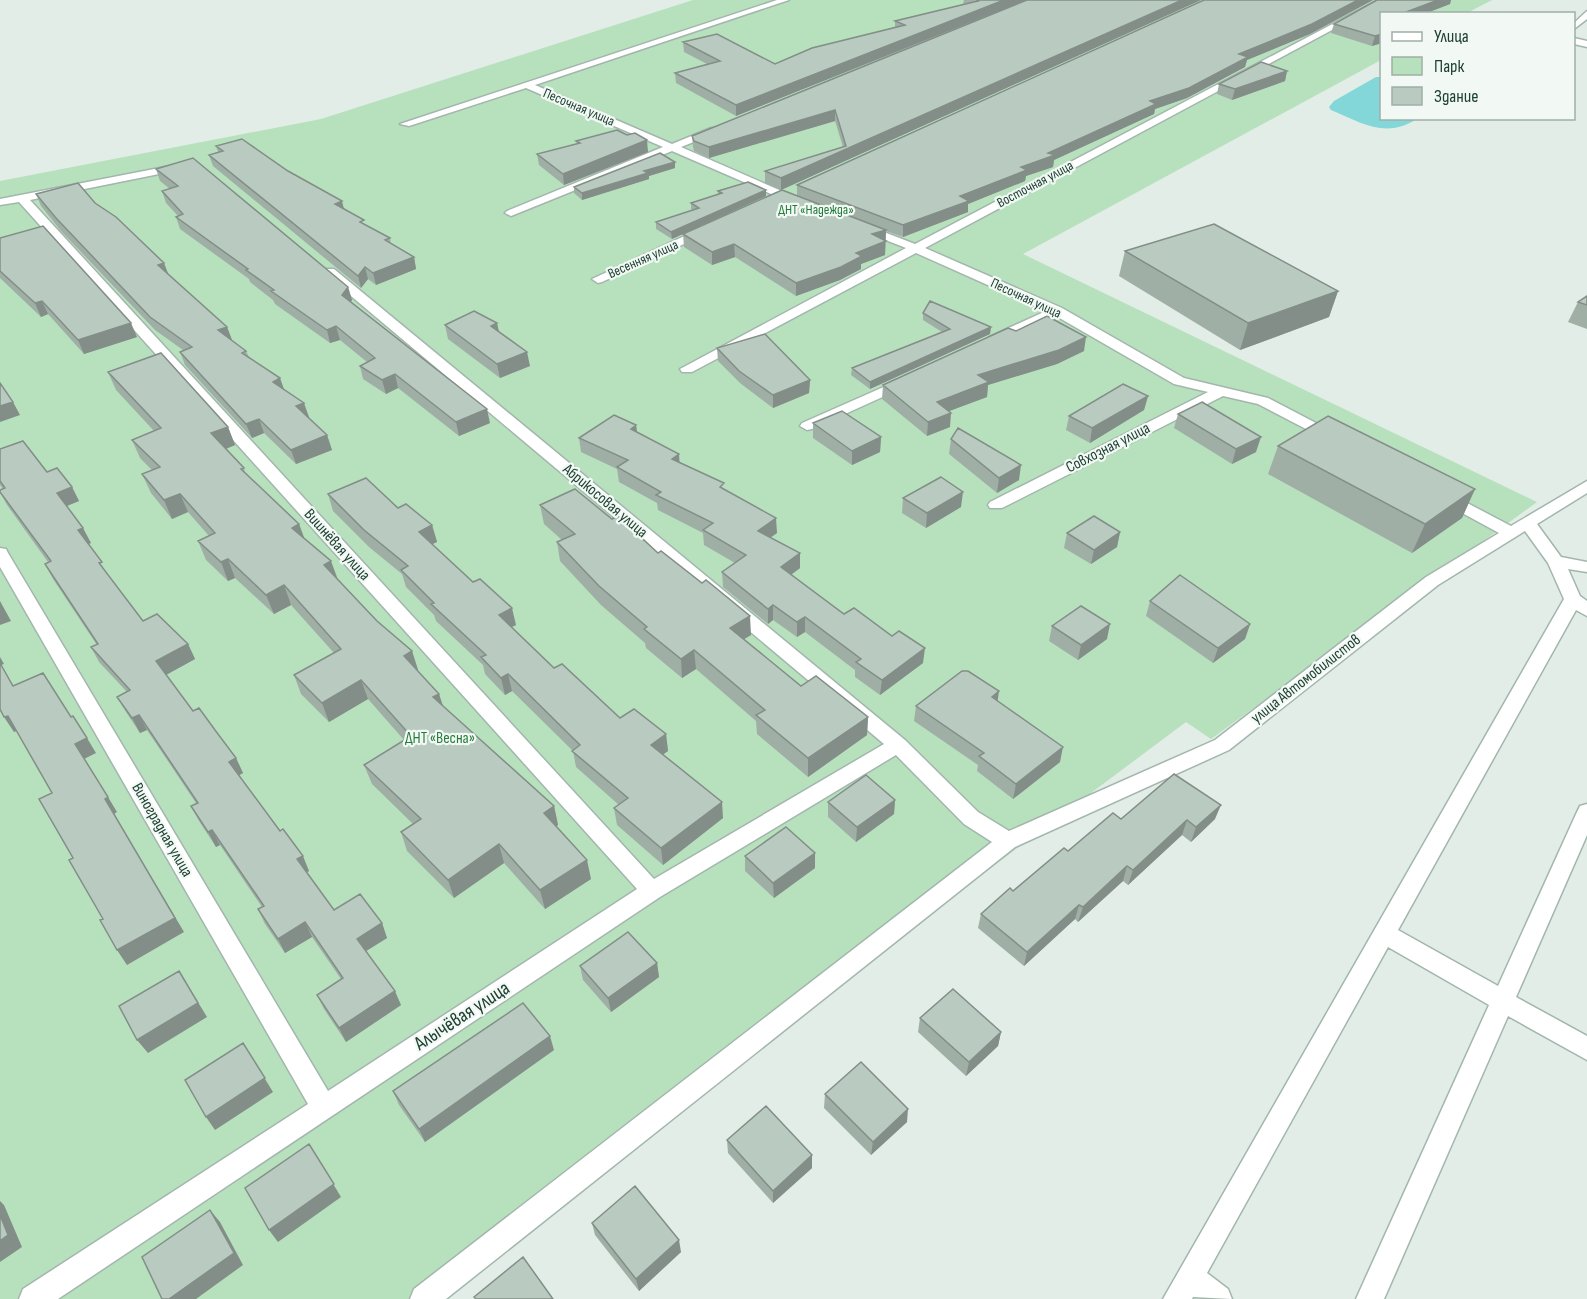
<svg xmlns="http://www.w3.org/2000/svg" width="1587" height="1299" font-family="'Sofia Sans Condensed',sans-serif">
<style>
.green{fill:#b7e1bd}
.water{fill:#83d7d8}
.lines{fill:none;stroke-linecap:round;stroke-linejoin:round}
.minor-casing{stroke:#a3b6ad;stroke-width:3}
.minor{fill:#fff;fill-rule:evenodd}
.wall{fill:#9fafa6}
.shaded-wall{fill:#828e87}
.building{fill:#b9cbc1;stroke:#828e87;stroke-width:1.5}
.labels{text-anchor:middle;dominant-baseline:central;stroke-width:4.5;stroke-linejoin:round;paint-order:stroke}
.far-street-label{font-size:14px;fill:#1f4033;stroke:#f2f9f5}
.far-park-label{font-size:14px;fill:#257c3a;stroke:#f2f9f5}
.street-label{font-size:16px;fill:#1f4033;stroke:#f2f9f5}
.park-label{font-size:16px;fill:#257c3a;stroke:#f2f9f5}
.near-street-label{font-size:20px;fill:#1f4033;stroke:#f2f9f5}
</style>
<rect width="100%" height="100%" fill="#e1ede6"/>
<path class="green" d="M693,0H1492L1467,13L1382,14L1381,60L1023,254L1537,502L1211,739L1186,722L968,885L435,1299H0V181L321,119Z"/>
<path class="water" d="M1376,77H1381L1382,118L1417,119C1385,139 1362,123 1331,110L1329,107L1334,101Z"/>
<g class="lines">
<g class="minor-casing">
<path id="minor" d="M777,0H789L535,85L672,144L711,128H719V132L681,147L800,199V203H792L672,151L511,216L505,213L507,211L663,147L526,88L409,126L400,124Z
M1378,0H1388L925,248L1062,308L1184,378L1268,398L1337,434L1339,437L1337,440H1327L1258,404L1223,396L1002,508H990L988,505L990,502L1208,392L1174,384L1056,316L999,343H989L987,340L989,337L1046,311L916,253L692,372H682L680,369L906,248L860,230V226H868L915,244Z
M1587,11V19L1574,29V23Z
M1574,38L1587,41V47L1574,44Z
M180,164L185,167L184,169L30,200L654,879L884,744L326,275L324,272L326,269H334L905,740L978,812L1009,831L1215,740L1426,577L1499,533L1440,501L1438,498L1440,495H1452L1511,526L1587,481V493L1537,524L1561,557L1587,562V572L1568,569L1580,596L1587,601V616L1576,610L1398,930L1498,986L1577,812L1580,806L1587,804V835L1516,997L1587,1036V1060L1508,1016L1384,1299H1356L1489,1005L1388,947L1207,1273L1228,1289L1232,1299L1193,1297L1192,1299H1163L1564,599L1548,563L1525,531L1438,585L1229,750L1015,847L446,1299H410L414,1289L992,842L964,824L896,755L660,897L58,1299H19L23,1289L308,1104L0,567V548L6,549L8,553L328,1091L637,889L19,202L0,205V199Z
M706,226L710,228V232L602,282L598,283L592,279Z
M904,378L909,379L911,382L909,385L812,429L807,430L800,426L802,423Z"/>
</g>
<use href="#minor" class="minor"/>
</g>
<path class="wall" d="M964,0H1026L736,116L676,83L675,73L707,64L684,52L683,42L775,64L895,27V21L963,4Z
M1027,0H1201L781,190L765,183V171L843,147L835,121L709,158L694,151L693,147L692,136Z
M1204,0H1373L1310,34L1247,60L1245,67L1187,98L1155,109L1154,114L1054,160L1053,167L1026,176L1025,181L968,204V212L903,237L886,231L885,255L861,264V269L840,280L796,296L735,257L712,265L684,247L683,234L797,195V185Z
M1377,0H1451L1450,4L1424,14H1382V43L1372,46L1331,33L1334,24Z
M1287,71L1285,81L1232,100L1217,94L1219,84Z
M627,135L648,152L564,185L539,165L537,154L577,144L576,141Z
M216,146L288,171L344,208L365,225L390,238L391,244L414,257L416,269L376,285L368,279L361,288L213,166L209,155L218,152Z
M675,162V168L649,176V179L582,200L574,193V187Z
M156,169L348,287L352,300L351,302L490,423L459,436L398,388L386,394L363,379L360,366L367,362L340,340L330,343L275,304L273,300L250,282L249,279L180,229L176,217L178,216L166,203L162,191L170,189L160,181Z
M718,191L766,196L672,239L656,229V222L693,210L691,209V203L718,194Z
M36,194L95,203L164,263L168,274L227,327L232,340L246,351L249,357L284,389L309,417H308L327,435L332,450L296,464L264,433L252,438L185,365L180,352L183,350L155,330L61,231L41,206Z
M0,238L137,337L84,354L48,314L41,317L0,278Z
M1125,251L1338,291L1329,317L1240,350L1119,276Z
M1587,296V329L1568,322L1578,302Z
M923,313L991,327L990,334L870,389L851,375L852,368L942,332L923,320Z
M445,325L499,332L530,366L500,378L448,339Z
M1016,331L1084,351L1057,364L988,385L987,397L949,411L950,427L927,436L882,399L883,385Z
M717,348L810,380L809,393L773,408L740,383L718,361Z
M108,372L228,427L235,445L226,449L244,468L245,474L299,524L304,538L337,578L377,621L412,651L418,670L417,671L439,694L443,706L554,806L558,825L556,826L591,879L545,909L504,863L454,898L407,851L401,832L413,824L372,784L364,765L404,740L368,699L329,722L301,694L294,675L334,653L291,605L274,614L235,578L228,581L206,560L198,541L209,536L188,512L172,519L151,493L142,474L152,470L140,458L132,440L154,431L116,390Z
M1148,396L1144,410L1090,443L1066,430L1069,416Z
M1178,414L1256,452L1232,464L1174,428Z
M813,423L881,437L880,452L852,465L813,438Z
M636,425L637,432L679,462L724,489L777,533L770,538L800,568L791,575L844,614L923,663L880,695L855,677V670L805,632L797,637L773,620L768,624L723,587L722,572L735,563L704,545L703,533L658,510L657,503L619,482L617,469L581,452L579,438Z
M951,439L1019,480L997,493L949,454Z
M1278,446L1475,489L1462,518L1412,553L1268,474Z
M0,449L47,472L72,487L79,501L67,506L91,543L88,544L108,575L143,621L188,644L195,659L166,675L193,711L236,758L243,773L239,775L309,871L306,872L334,910L382,923L387,938L366,951L401,1005L346,1042L324,1009L317,995L341,979L312,937L285,953L265,924L258,909L262,907L220,845L216,847L199,821L191,806L196,803L147,730L140,733L126,712L117,697L127,692L99,662L91,647L97,645L53,579L45,564L48,562L7,505L0,492L3,489L0,485Z
M328,494L398,508L432,525L437,542L432,544L516,625L511,627L554,668L620,718L666,734L668,751L663,754L723,818L663,865L617,825L614,808L619,805L576,767L573,751L512,691L505,695L485,674L483,665L436,621L434,615L406,587L402,574L369,547L333,511Z
M903,498L961,507L926,528L902,513Z
M540,505L751,635L744,639L801,686L868,717L867,735L808,777L757,734L756,721L696,669L682,678L646,648L645,643L601,605L560,561L557,542L562,540L544,524Z
M1120,532L1117,547L1091,564L1064,548L1067,533Z
M1150,601L1250,624L1245,639L1213,663L1146,616Z
M1052,626L1107,639L1078,660L1049,641Z
M998,701L1060,762L1013,799L977,771L978,765L914,721L916,706Z
M895,800L894,814L856,842L828,817V802Z
M1121,819H1215L1191,842L1182,835L1128,885L1123,881L1078,922L1075,919L1024,966L978,928L981,914L1068,851Z
M745,856L815,868L774,898L745,871Z
M657,963L659,977L611,1012L583,980L580,966Z
M920,1018L1001,1032L998,1046L966,1076L918,1032Z
M554,1050L425,1142L399,1105L393,1091Z
M825,1094L907,1122L871,1155L824,1108Z
M727,1140L812,1155V1168L773,1203L728,1153Z
M592,1223L681,1252L639,1291L595,1235Z"/>
<path class="shaded-wall" d="M1004,0H1026L736,116V105Z
M1182,0H1201L781,190V178Z
M1358,0H1373L1310,34L1247,60L1245,67L1187,98L1155,109L1154,114L1054,160L1053,167L1026,176L1025,181L968,204V212L903,237V225L1021,167L1150,101L1239,54Z
M1438,0H1451L1450,4L1424,14H1403Z
M1382,34V43L1372,46L1375,36Z
M1287,71L1285,81L1232,100L1235,89Z
M835,110V121L709,158V147Z
M647,140L648,152L564,185L563,174Z
M675,162V168L649,176V179L582,200V193L644,171Z
M766,190V196L672,239L671,232Z
M342,201L345,213L335,204Z
M886,230L885,255L861,264V269L840,280L796,296V283L856,253L872,234Z
M734,244L735,257L712,265V252Z
M414,257L416,269L376,285L373,273Z
M164,263L169,276L158,265Z
M365,267L368,279L361,288L358,276Z
M348,287L352,300L346,308L342,295Z
M1338,291L1329,317L1240,350L1248,323Z
M42,301L48,314L41,317L35,303Z
M131,323L137,337L84,354L78,340Z
M497,323L500,336L491,326Z
M336,326L340,340L330,343L327,330Z
M227,327L232,340L218,330Z
M991,327L990,334L870,389V382Z
M1086,337L1084,351L1057,364L988,385L987,397L936,416L937,402L978,375Z
M527,352L530,366L500,378L497,364Z
M395,374L398,388L386,394L382,380Z
M280,378L285,392L273,382Z
M810,380L809,393L773,408V395Z
M1148,396L1144,410L1090,443L1092,428Z
M13,402L20,415L0,422V406Z
M304,403L309,417L301,420L296,406Z
M487,409L490,423L459,436L456,422Z
M951,413L950,427L927,436L928,422Z
M259,419L264,433L252,438L246,424Z
M636,425L638,440L631,429Z
M228,427L235,445L218,452L211,433Z
M327,435L332,450L296,464L291,450Z
M881,437L880,452L852,465V451Z
M1261,437L1256,452L1232,464L1236,449Z
M679,454L680,469L672,459Z
M1021,465L1019,480L997,493L999,478Z
M72,487L79,501L64,507L57,493Z
M1475,489L1462,518L1412,553L1425,524Z
M963,492L961,507L926,528L927,513Z
M180,494L188,512L172,519L164,500Z
M776,518L777,533L758,546V531Z
M299,524L306,543L292,528Z
M432,525L437,542L424,548L419,532Z
M83,528L91,543L86,545L78,530Z
M1120,532L1117,547L1091,564L1094,550Z
M800,553V568L781,582V567Z
M228,559L235,578L228,581L221,562Z
M331,561L338,580L324,565Z
M284,585L291,605L274,614L266,595Z
M0,601L11,621L0,625Z
M773,605V620L768,624V609Z
M512,608L516,625L502,632L499,615Z
M750,616L751,635L731,647L730,628Z
M805,617V632L797,637V622Z
M1110,624L1107,639L1078,660L1081,645Z
M1250,624L1245,639L1213,663L1218,648Z
M188,644L195,659L164,676L156,661Z
M925,648L923,663L880,695L882,680Z
M694,650L696,669L682,678L681,659Z
M412,651L418,670L409,675L404,656Z
M0,657L4,664L1,665L0,663Z
M508,674L512,691L505,695L501,678Z
M361,680L368,699L329,722L322,703Z
M999,691L997,706L992,697Z
M439,694L445,713L433,697Z
M139,715L147,730L140,733L132,718Z
M8,716L17,731L14,732L4,717Z
M868,717L867,735L808,777V758Z
M666,734L668,751L653,762L651,745Z
M87,738L96,753L84,759L75,744Z
M1063,747L1060,762L1013,799L1016,784Z
M236,758L243,773L236,777L229,762Z
M108,797L117,812L114,814L184,932L127,965L117,950L105,799Z
M895,800L894,814L856,842L857,827Z
M722,802L723,818L663,865L661,848Z
M1221,805L1215,819L1191,842L1196,827Z
M554,806L558,825L548,832L544,813Z
M1187,820L1182,835L1128,885L1133,870Z
M212,830L220,845L216,847L208,832Z
M499,844L504,863L454,898L448,880Z
M815,853V868L774,898L773,883Z
M303,856L309,871L304,874L297,859Z
M587,860L591,879L545,909L540,890Z
M1127,866L1123,881L1078,922L1083,907Z
M1079,905L1075,919L1024,966L1027,952Z
M305,922L312,937L285,953L278,939Z
M382,923L387,938L363,953L357,939Z
M657,963L659,977L611,1012L608,998Z
M179,971L207,1017L148,1053L137,1040Z
M395,991L401,1005L346,1042L339,1028Z
M1001,1032L998,1046L966,1076L969,1062Z
M550,1036L554,1050L425,1142L419,1129Z
M243,1043L273,1092L215,1130L206,1117Z
M908,1109L907,1122L871,1155L873,1142Z
M309,1144L341,1197L278,1242L269,1230Z
M812,1155V1168L773,1203V1191Z
M0,1201L4,1205L22,1247L0,1262Z
M210,1210L220,1222L243,1265L196,1299H169Z
M679,1240L681,1252L639,1291L636,1279Z"/>
<path class="building" d="M976,0H1004L736,105L675,73L720,61L683,42L717,34L775,64L812,48L905,25L895,21L978,1Z
M1027,0H1182L781,178L765,171L846,146L835,110L709,147L694,141L692,136Z
M1204,0H1358L1312,24L1239,54L1248,57L1189,88L1150,101L1156,104L1048,153L1055,155L1021,167L1027,170L960,196L969,201L903,225L797,185Z
M1377,0H1438L1403,13L1405,14H1382V34L1375,36L1334,24Z
M1261,62L1287,71L1235,89L1219,84Z
M617,130L627,135L635,133L647,140L563,174L537,154L580,143L576,141Z
M242,139L288,171L342,201L335,204L364,220L360,222L390,238L385,240L414,257L373,273L365,267L358,276L209,155L223,151L216,146Z
M660,153L675,162L644,171L648,173L582,193L574,187Z
M193,158L348,287L342,295L487,409L456,422L395,374L382,380L360,366L375,358L336,326L327,330L271,291L274,290L246,270L248,269L176,217L183,214L162,191L178,186L156,169Z
M748,182L766,190L671,232L656,222L699,208L691,203L722,193L718,191Z
M78,183L95,203L116,217L164,263L158,265L227,327L218,330L246,351L242,353L280,378L273,382L304,403L296,406L327,435L291,450L259,419L246,424L180,352L192,347L150,317L56,218L36,194Z
M782,190L886,230L872,234L886,241L856,253L862,256L841,267L796,283L734,244L712,252L683,234Z
M1214,224L1338,291L1248,323L1125,251Z
M43,226L131,323L78,340L42,301L35,303L0,271V238Z
M1587,296V305L1578,302Z
M930,301L991,327L870,382L852,368L950,329L923,313Z
M474,311L497,323L491,326L527,352L497,364L445,325Z
M1047,316L1086,337L1059,350L978,375L989,382L937,402L951,413L928,422L883,385L1008,328L1016,331Z
M765,334L810,380L773,395L739,371L717,348Z
M161,353L228,427L211,433L244,468L241,469L299,524L292,528L331,561L324,565L377,621L412,651L404,656L439,694L433,697L554,806L544,813L587,860L540,890L499,844L448,880L401,832L421,819L364,765L411,736L361,680L322,703L294,675L341,649L284,585L266,595L228,559L221,562L198,541L215,533L180,494L164,500L142,474L160,467L132,440L161,428L108,372Z
M0,383L13,402L0,406Z
M1123,384L1148,396L1092,428L1069,416Z
M1202,402L1261,437L1236,449L1178,414Z
M842,411L881,437L852,451L813,423Z
M614,415L636,425L631,429L679,454L672,459L724,483L720,487L776,518L758,531L800,553L781,567L844,614L854,608L892,636L899,631L925,648L882,680L856,662L861,659L805,617L797,622L773,605L768,609L722,572L746,555L703,530L713,523L656,495L661,492L617,467L628,460L579,438Z
M1328,416L1475,489L1425,524L1278,446Z
M958,428L1021,465L999,478L951,439Z
M23,441L47,472L57,468L72,487L57,493L83,528L78,530L102,562L99,563L143,621L157,614L188,644L156,661L193,711L199,708L215,730L236,758L229,762L280,831L283,829L303,856L297,859L334,910L360,894L382,923L357,939L395,991L339,1028L317,995L343,978L305,922L278,939L258,909L264,906L212,830L208,832L191,806L198,803L139,715L132,718L117,697L130,690L91,647L98,644L45,564L51,561L0,492V490L5,488L0,481V449Z
M941,477L963,492L927,513L903,498Z
M366,478L398,508L406,504L432,525L419,532L473,582L480,579L512,608L499,615L554,668L562,664L620,718L634,709L666,734L651,745L722,802L661,848L614,808L628,798L572,751L580,745L508,674L501,678L481,657L486,655L431,604L434,603L401,570L408,566L364,530L328,494Z
M575,489L612,519L618,516L658,553L661,551L702,583L706,580L750,616L730,628L801,686L816,676L868,717L808,758L756,715L765,710L694,650L681,659L644,629L647,627L599,586L557,542L575,534L540,505Z
M1094,516L1120,532L1094,550L1067,533Z
M1180,575L1250,624L1218,648L1150,601Z
M1081,606L1110,624L1081,645L1052,626Z
M0,663L13,686L43,673L71,717L73,716L87,738L75,744L108,797L105,799L175,918L117,950L100,920L103,919L69,860L73,858L39,799L52,793L8,716L4,717L0,709Z
M962,671H968L999,691L992,697L1063,747L1016,784L979,756L984,753L916,706Z
M1174,774L1221,805L1196,827L1187,820L1133,870L1127,866L1083,907L1079,905L1027,952L981,914L1010,888L1013,891L1064,848L1068,851L1113,813L1121,819Z
M866,775L895,800L857,827L828,802Z
M786,827L815,853L773,883L745,856Z
M628,932L657,963L608,998L580,966Z
M179,971L198,1003L137,1040L119,1006Z
M953,989L1001,1032L969,1062L920,1018Z
M523,1003L550,1036L419,1129L393,1091Z
M243,1043L265,1078L206,1117L185,1080Z
M861,1062L908,1109L873,1142L825,1094Z
M766,1106L812,1155L773,1191L727,1140Z
M309,1144L334,1184L269,1230L245,1188Z
M635,1186L679,1240L636,1279L592,1223Z
M210,1210L234,1253L169,1299H162L142,1257Z
M0,1215L8,1235L0,1241Z
M523,1257L553,1299H476L474,1297Z"/>
<g class="labels">
<g class="far-street-label">
<text transform="translate(579 107) rotate(23)">Песочная улица</text>
<text transform="translate(1035 184) rotate(-28)">Восточная улица</text>
<text transform="translate(643 259) rotate(-24)">Весенняя улица</text>
<text transform="translate(1026 298) rotate(25)">Песочная улица</text>
</g>
<g class="far-park-label">
<text x="816" y="209">ДНТ «Надежда»</text>
</g>
<g class="street-label">
<text transform="translate(1108 448) rotate(-27)">Совхозная улица</text>
<text transform="translate(605 501) rotate(40)">Абрикосовая улица</text>
<text transform="translate(337 545) rotate(48)">Вишнёвая улица</text>
<text transform="translate(1306 679) rotate(-38)">улица Автомобилистов</text>
<text transform="translate(162 830) rotate(60)">Виноградная улица</text>
</g>
<g class="park-label">
<text x="440" y="738">ДНТ «Весна»</text>
</g>
<g class="near-street-label">
<text transform="translate(462 1016) rotate(-33)">Алычёвая улица</text>
</g>
</g>
<rect x="1380" y="12" width="195" height="108" fill="#f2f9f5" stroke="#9eafa7" stroke-width="1.5"/>
<rect x="1392" y="32" width="30" height="9" fill="#ffffff" stroke="#9eafa7" stroke-width="1.5"/>
<text x="1434" y="42" font-size="18" fill="#1f4033">Улица</text>
<rect x="1392" y="57" width="30" height="18" fill="#b7e1bd" stroke="#9eafa7" stroke-width="1.5"/>
<text x="1434" y="72" font-size="18" fill="#1f4033">Парк</text>
<rect x="1392" y="87" width="30" height="18" fill="#b9cbc1" stroke="#9eafa7" stroke-width="1.5"/>
<text x="1434" y="102" font-size="18" fill="#1f4033">Здание</text>
</svg>
